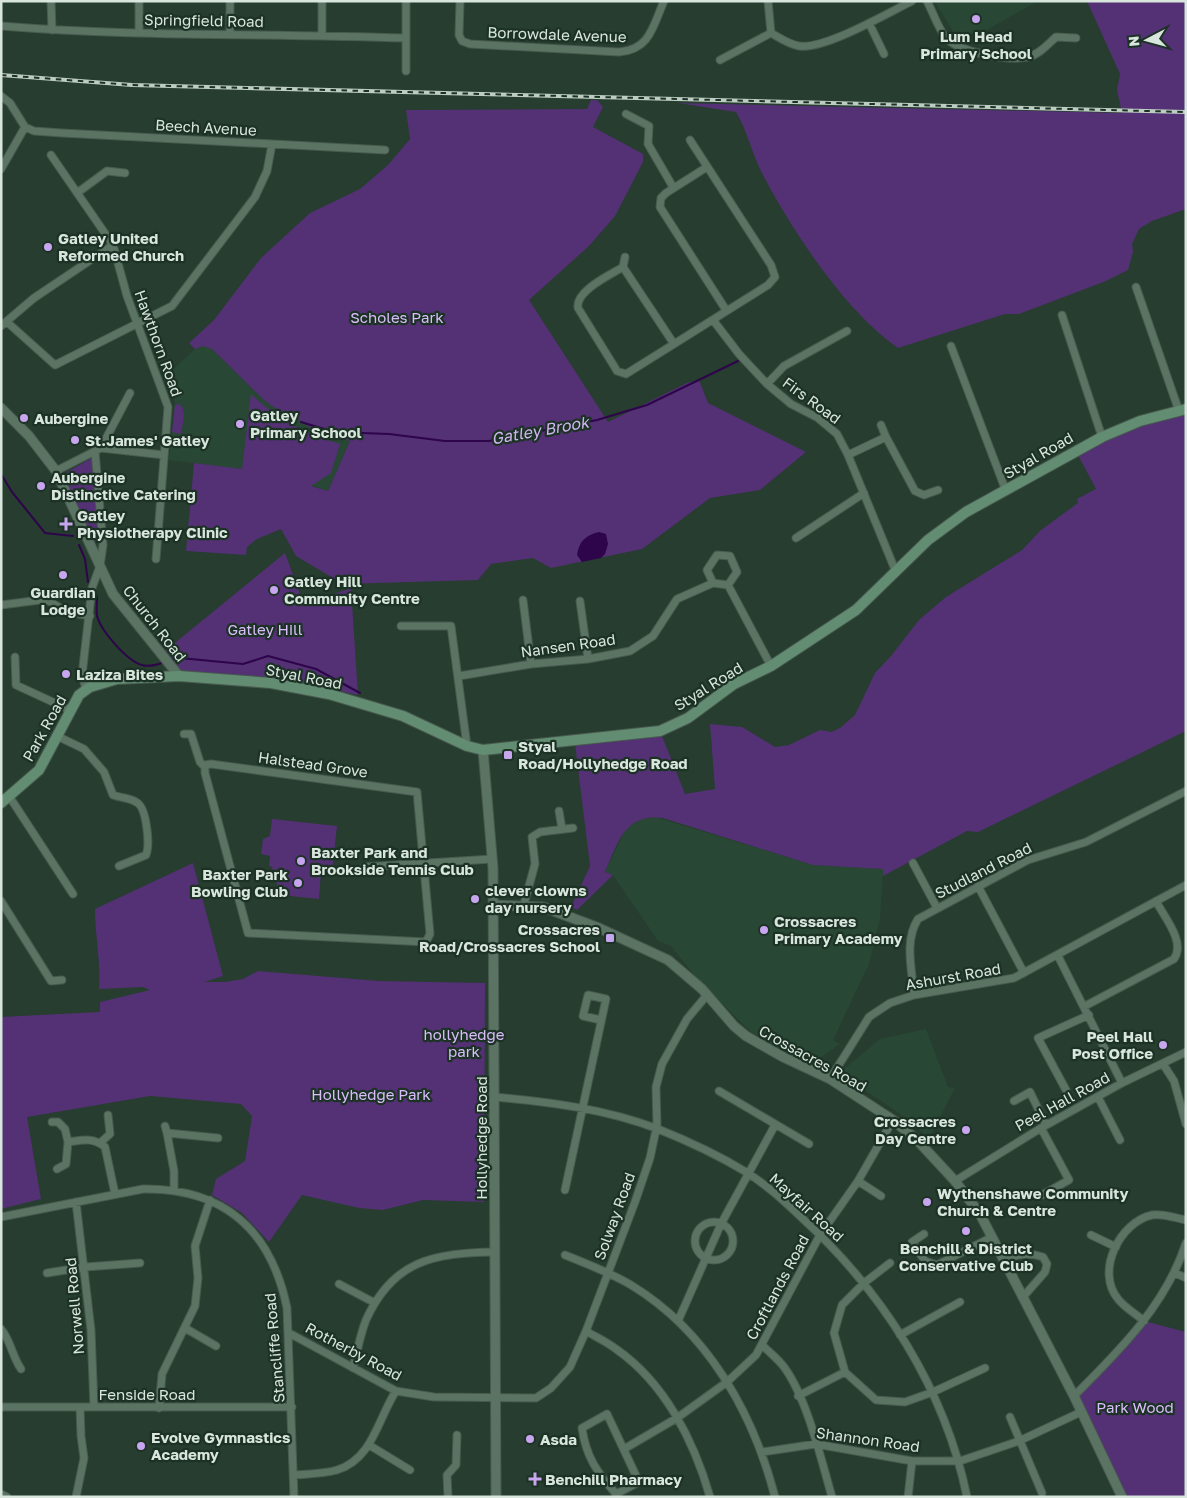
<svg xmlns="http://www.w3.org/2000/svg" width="1187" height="1498" font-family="'Golos Text',sans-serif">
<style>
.built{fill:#294735}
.green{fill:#533174}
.water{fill:#2e044b}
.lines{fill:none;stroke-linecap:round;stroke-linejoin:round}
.stream{stroke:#2e044b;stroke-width:2}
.minor-casing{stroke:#475a4e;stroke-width:9}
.tertiary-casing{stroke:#475a4e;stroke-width:11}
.secondary-casing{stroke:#475a4e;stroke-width:12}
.minor{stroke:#5b7363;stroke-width:7}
.tertiary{stroke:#5b7363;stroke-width:9}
.secondary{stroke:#638d73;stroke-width:10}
.rail-casing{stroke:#becdc3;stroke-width:4}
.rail{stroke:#1c3225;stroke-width:2;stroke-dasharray:5.5;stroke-linecap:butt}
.poi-dot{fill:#c8a6ef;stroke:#1c3225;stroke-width:2}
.labels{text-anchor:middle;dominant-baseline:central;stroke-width:4.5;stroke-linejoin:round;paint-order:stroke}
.street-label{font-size:15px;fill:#d9e6dd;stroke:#1c3225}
.poi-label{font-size:15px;font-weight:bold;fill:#d9e6dd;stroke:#1c3225;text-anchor:start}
.park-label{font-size:15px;fill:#dabefb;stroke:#1c3225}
.water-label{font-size:16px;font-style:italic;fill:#d1b5f2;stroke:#1c3225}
</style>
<rect width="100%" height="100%" fill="#263d2f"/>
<path class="built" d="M934,1H1038L987,30L956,36Z
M203,345L212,349L264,400L282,413L297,418L315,431L350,441L328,491L278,474L169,460L175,402L166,376L195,349Z
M655,817L813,865L883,869L880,919L869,964L833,1040L840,1044L813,1063L776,1046L751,1032L698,980L671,946L658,941L613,875L605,872L626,828L641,819Z
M926,1029L948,1087L955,1088L929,1138L896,1111L848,1079L844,1073L845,1068L880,1039Z"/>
<path class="green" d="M1087,1H1186V209L1152,221L1139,229L1132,244L1133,252L1128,270L1106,281L1019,314H1005L898,348C845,311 793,232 763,175C752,155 748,132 736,112L678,103L1122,113L1117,90L1120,74Z
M591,100H597L603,107L593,127L643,154V162L615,216L589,246L529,300L608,422L687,383L699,380L708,403L806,452L760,490L710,498L642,549L551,568L533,558L491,564L478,580L343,584L296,556L281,529L257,539L247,547L246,555L186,551L194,463L242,469L251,394C276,418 307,435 340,444L331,473L311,486L328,491L350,441L315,431L297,418L282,413L264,400L212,349L203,346L195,349L189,343L214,320L261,258L310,213L360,189L388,165L410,139L406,110L587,109Z
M179,404C188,410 182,424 181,434L172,432L175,405Z
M1186,412V731L978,832L967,831L883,876V869L813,865L663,818C624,813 618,843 605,872L613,875L577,910L571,907L590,866L575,744L662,736L685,794L715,789L710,724L742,727L775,747L789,745L820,730L831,732L840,728L855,715L875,673L891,656L919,620L946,597L1022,550L1041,530L1078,503L1077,499L1096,489L1077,453L1137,425Z
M92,458L98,541L93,542L64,478L67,472Z
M285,553L302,599L325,597L351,588L358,695L273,677L183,673L165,651Z
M272,819L337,826L332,873L321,872L319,899L280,895L272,867L269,866L270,856L261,854L263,839L270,836Z
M193,863L223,976L204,982H225L243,979L258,971L379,981L485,983L484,1202L423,1200L383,1210L359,1208L302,1195L269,1242L242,1213L212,1195L216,1179L245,1161L252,1116L241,1104L150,1096L27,1117L41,1199L1,1209V1017L100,1012V1002L150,990L143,987L99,989C101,961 95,937 95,909Z
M1144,1321L1186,1332V1497H1125L1074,1396Z"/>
<path class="water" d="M599,532L606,534L608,544L605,554L601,558L582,562L577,555C579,541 586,535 599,532Z"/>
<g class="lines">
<path class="stream" d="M301,422L334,432L389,434L445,441H489L597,420L647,405L738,361
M1,474L12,492L45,533L73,536
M79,545L85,559L88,582
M97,596C97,602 96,610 97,616C101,631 127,661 142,665C148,667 156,665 162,663
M170,660L180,658L243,664L268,656L316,669L360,693"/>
<g class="minor-casing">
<path id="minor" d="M51,1L52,30
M139,1V33
M406,1V71
M460,1L459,35L462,41L470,44L619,52C650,50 653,26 664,1
M768,1L771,33C780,38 788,44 799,46C824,50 888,13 912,1
M927,1C933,12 939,31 947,39C963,53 1007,61 1028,57C1039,55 1048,44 1056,37L1076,38
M869,23L884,54
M1,26C136,37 271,33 406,38
M230,34V1
M322,35V1
M720,60L771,33
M1,96L10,103L25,127L1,169
M626,114L649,126L648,144L673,187
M25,127L34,131L62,133L385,150
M51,155L113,245L127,296L168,407L156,559
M707,167L666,193L661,198L660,207L726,310
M77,193L107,171L125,173
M623,267L674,344L626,374L617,371L614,366L578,308C575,291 610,275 623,267Z
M623,267L625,257
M1136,287L1179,411
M1062,315L1102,437
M713,320L739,354L767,384L791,404L818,418L837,434L848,455L896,572
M7,322L55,365L172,306L255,197L267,171L272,144
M1,326L34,298L113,245
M674,344L768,285L775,277L771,265L690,140
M951,346L1006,491
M767,384L784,366L847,331
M881,425L886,437
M101,448L164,455
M848,455L886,437L915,491L924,495L938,490
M56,471L101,448L130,393
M796,538L864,493
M717,555L730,556L737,572L728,585L713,583L707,570Z
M728,585L771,666
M523,600L531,664
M580,601L588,659
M1,605L40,600L49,601L67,612L90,616
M401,626H451L467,746
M15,657L16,685L70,710
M459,676L531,664L588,659L630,651L653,636L677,599L713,583
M86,689L82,675L92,588L100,566L103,545L95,451
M184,734H191L200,762L205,767
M59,737L84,749L104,772L113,795C121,798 130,798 136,802C147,807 150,845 146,855L119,866
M211,764L417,792L430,934L426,942L248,933L205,773V765Z
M9,796L73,894
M559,811L562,829
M913,863L937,908
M364,867L492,859
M978,886L1024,973
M1,901L51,981L62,980
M524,904L535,864L532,837L540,832L573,828
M1058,956L1122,1083
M914,995C912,969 904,941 918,919L1028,860L1086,842L1186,791
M1085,1006L1174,959C1186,942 1164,917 1156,901
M1163,1064L1174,1081L1186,1124
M830,1079L869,1017L890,1003L914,995L1014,978L1186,885
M1066,1090L1038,1038L1089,1015
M719,1091L809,1144
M495,1097C550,1102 606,1109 658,1129C688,1141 718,1155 746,1172C767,1185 785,1202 802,1218C883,1292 945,1389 967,1497
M1098,1097L1120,1140
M1014,1101L1030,1092L1046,1125
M52,1122H58L65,1129L68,1142
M165,1126L167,1133
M1041,1128L1069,1180L1042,1195
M100,1143L110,1134L108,1115
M57,1169L66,1164L68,1142C83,1140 93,1137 105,1147L115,1194
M858,1181L881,1196
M955,1181L1041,1128L1122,1083L1186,1052
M174,1190V1171L167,1133L218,1138
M565,1190L606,999L588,995L583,1016L601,1020
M76,1202L91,1330L94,1407
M1,1217L143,1189C224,1188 271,1230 287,1308L294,1497
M695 1241a19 19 0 1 1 38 0a19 19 0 1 1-38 0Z
M924,1234L912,1242L925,1261L937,1265L992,1237
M1091,1235L1116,1247
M565,1255C587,1264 611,1273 631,1285C707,1331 753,1412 775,1497
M1004,1261C1015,1253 1031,1253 1043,1257L1047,1264L1045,1272L1023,1297
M890,1263L864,1283L842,1305L834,1333L845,1372L876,1400L905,1402L933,1392L985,1368
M47,1273L85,1267L140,1263
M1175,1273L1186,1278
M339,1284L375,1303
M678,1321L721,1224L775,1125
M1144,1321C1136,1314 1124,1307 1118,1299C1095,1271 1120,1222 1152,1215C1163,1213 1175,1218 1186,1220
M185,1328L216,1346
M1,1329C11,1341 12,1356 21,1369
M586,1331C596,1337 607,1342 616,1349C665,1383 694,1441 710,1497
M289,1333L396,1391L434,1397L536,1398L551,1388L570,1367L586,1331L635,1202L650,1158L657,1125L656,1087L662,1064L687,1019L707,995
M900,1335L960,1302
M762,1345C769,1352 778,1359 784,1367C807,1398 821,1459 832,1497
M353,1368C357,1353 360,1335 366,1320C393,1260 434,1253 495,1252
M798,1396L845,1372
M1074,1396C1119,1351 1166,1305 1186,1243
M1,1407H292
M159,1408L162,1374L195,1306L198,1278L195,1246L210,1200
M607,1414L639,1482L616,1494C597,1472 586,1457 582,1428Z
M1010,1417L1042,1493
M369,1445L410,1470
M624,1449L677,1418L727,1382L756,1355L820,1235L858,1181L893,1120
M762,1452L816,1444L912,1461H960L1019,1441L1081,1412
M294,1475C308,1474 323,1474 337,1470C373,1459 378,1418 396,1391
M1,1494L7,1497
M76,1497L84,1458L81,1436L80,1407
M448,1497L447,1475L456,1465L457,1435
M908,1497L912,1461"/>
</g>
<g class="tertiary-casing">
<path id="tertiary" d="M1,408L29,436L56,471L113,594L179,676
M483,750L493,868L496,1497
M493,905L543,907L599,928L668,960L702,989L734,1026L746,1036L783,1057L830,1079L893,1120L917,1140L955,1181L980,1214L1074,1396L1122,1497"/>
</g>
<g class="secondary-casing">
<path id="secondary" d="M1,803L39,770L79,695L90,687L117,679L179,676L271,683L329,694L403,716L467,746L483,750L660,731L688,718L734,684L771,666L856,610L928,540L966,512L1102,437L1140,421L1186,409"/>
</g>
<use href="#minor" class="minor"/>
<use href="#tertiary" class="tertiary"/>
<use href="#secondary" class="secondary"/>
<g class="rail-casing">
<path id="rail" d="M1,75L132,85L1186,112"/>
</g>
<use href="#rail" class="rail"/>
</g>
<g class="poi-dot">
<circle cx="976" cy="19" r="5"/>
<circle cx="48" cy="247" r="5"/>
<circle cx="24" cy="418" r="5"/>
<circle cx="240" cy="424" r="5"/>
<circle cx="75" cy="440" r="5"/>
<circle cx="41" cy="486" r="5"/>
<path d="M63.5 516.5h5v5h5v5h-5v5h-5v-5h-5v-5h5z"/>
<circle cx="63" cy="575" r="5"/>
<circle cx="274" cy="590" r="5"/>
<circle cx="66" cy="674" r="5"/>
<rect x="503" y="750" width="10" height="10" rx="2.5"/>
<circle cx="301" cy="861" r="5"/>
<circle cx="298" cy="883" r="5"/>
<circle cx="475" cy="899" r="5"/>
<circle cx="764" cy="930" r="5"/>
<rect x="605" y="933" width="10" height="10" rx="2.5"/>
<circle cx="1163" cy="1045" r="5"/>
<circle cx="966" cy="1130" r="5"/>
<circle cx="927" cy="1202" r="5"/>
<circle cx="966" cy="1231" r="5"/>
<circle cx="530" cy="1439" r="5"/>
<circle cx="141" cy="1446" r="5"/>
<path d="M532.5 1471.5h5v5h5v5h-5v5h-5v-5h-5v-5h5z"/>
</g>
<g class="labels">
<g class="street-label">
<text transform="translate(204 20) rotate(1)">Springfield Road</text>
<text transform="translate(557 34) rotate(2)">Borrowdale Avenue</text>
<text transform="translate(206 127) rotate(3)">Beech Avenue</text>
<text transform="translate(159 343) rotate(70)">Hawthorn Road</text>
<text transform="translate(812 400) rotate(36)">Firs Road</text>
<text transform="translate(1038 455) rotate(-30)">Styal Road</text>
<text transform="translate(155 623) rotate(52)">Church Road</text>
<text transform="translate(568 645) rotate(-8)">Nansen Road</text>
<text transform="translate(304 676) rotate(11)">Styal Road</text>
<text transform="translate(708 686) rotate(-32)">Styal Road</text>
<text transform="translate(44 728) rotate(-61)">Park Road</text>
<text transform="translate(313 764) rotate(8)">Halstead Grove</text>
<text transform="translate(983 870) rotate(-27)">Studland Road</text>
<text transform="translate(953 976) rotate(-10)">Ashurst Road</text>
<text transform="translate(813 1058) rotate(29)">Crossacres Road</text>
<text transform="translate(1062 1101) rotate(-29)">Peel Hall Road</text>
<text transform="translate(481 1138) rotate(-90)">Hollyhedge Road</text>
<text transform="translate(807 1207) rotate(42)">Mayfair Road</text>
<text transform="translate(614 1216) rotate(-70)">Solway Road</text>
<text transform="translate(777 1287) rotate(-62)">Croftlands Road</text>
<text transform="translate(74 1306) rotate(-95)">Norwell Road</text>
<text transform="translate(274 1348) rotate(-95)">Stancliffe Road</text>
<text transform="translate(354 1351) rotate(28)">Rotherby Road</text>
<text x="147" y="1394">Fenside Road</text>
<text transform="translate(868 1439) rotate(8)">Shannon Road</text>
</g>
<g class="poi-label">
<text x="976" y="36" text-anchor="middle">Lum Head<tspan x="976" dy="17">Primary School</tspan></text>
<text x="58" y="238">Gatley United<tspan x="58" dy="17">Reformed Church</tspan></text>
<text x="250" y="415">Gatley<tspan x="250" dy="17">Primary School</tspan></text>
<text x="34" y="418">Aubergine</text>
<text x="85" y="440">St.James' Gatley</text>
<text x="51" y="477">Aubergine<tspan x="51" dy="17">Distinctive Catering</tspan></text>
<text x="77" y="515">Gatley<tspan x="77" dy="17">Physiotherapy Clinic</tspan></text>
<text x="284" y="581">Gatley Hill<tspan x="284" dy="17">Community Centre</tspan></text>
<text x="63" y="592" text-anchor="middle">Guardian<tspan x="63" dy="17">Lodge</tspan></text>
<text x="76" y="674">Laziza Bites</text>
<text x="518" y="746">Styal<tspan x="518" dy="17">Road/Hollyhedge Road</tspan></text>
<text x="311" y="852">Baxter Park and<tspan x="311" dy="17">Brookside Tennis Club</tspan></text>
<text x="288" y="874" text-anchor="end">Baxter Park<tspan x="288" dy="17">Bowling Club</tspan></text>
<text x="485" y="890">clever clowns<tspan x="485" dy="17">day nursery</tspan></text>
<text x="774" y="921">Crossacres<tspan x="774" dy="17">Primary Academy</tspan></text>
<text x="600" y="929" text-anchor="end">Crossacres<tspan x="600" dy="17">Road/Crossacres School</tspan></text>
<text x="1153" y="1036" text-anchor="end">Peel Hall<tspan x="1153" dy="17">Post Office</tspan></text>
<text x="956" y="1121" text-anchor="end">Crossacres<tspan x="956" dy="17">Day Centre</tspan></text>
<text x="937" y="1193">Wythenshawe Community<tspan x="937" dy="17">Church &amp; Centre</tspan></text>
<text x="966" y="1248" text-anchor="middle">Benchill &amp; District<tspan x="966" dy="17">Conservative Club</tspan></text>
<text x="151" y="1437">Evolve Gymnastics<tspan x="151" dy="17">Academy</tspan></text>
<text x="540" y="1439">Asda</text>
<text x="545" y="1479">Benchill Pharmacy</text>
</g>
<g class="park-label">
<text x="397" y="317">Scholes Park</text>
<text x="265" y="629">Gatley Hill</text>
<text x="464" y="1034">hollyhedge<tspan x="464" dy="17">park</tspan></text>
<text x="371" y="1094">Hollyhedge Park</text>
<text x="1135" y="1407">Park Wood</text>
</g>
<g class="water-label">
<text transform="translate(540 430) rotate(-10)">Gatley Brook</text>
</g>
</g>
<rect width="1187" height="1498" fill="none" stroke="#d9e6dd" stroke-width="5"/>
<g transform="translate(1147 40) rotate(264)" stroke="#1c3225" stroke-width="4" paint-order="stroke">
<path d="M0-4L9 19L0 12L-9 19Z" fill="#d9e6dd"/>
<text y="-8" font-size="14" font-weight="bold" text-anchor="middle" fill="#d9e6dd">N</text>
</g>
</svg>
